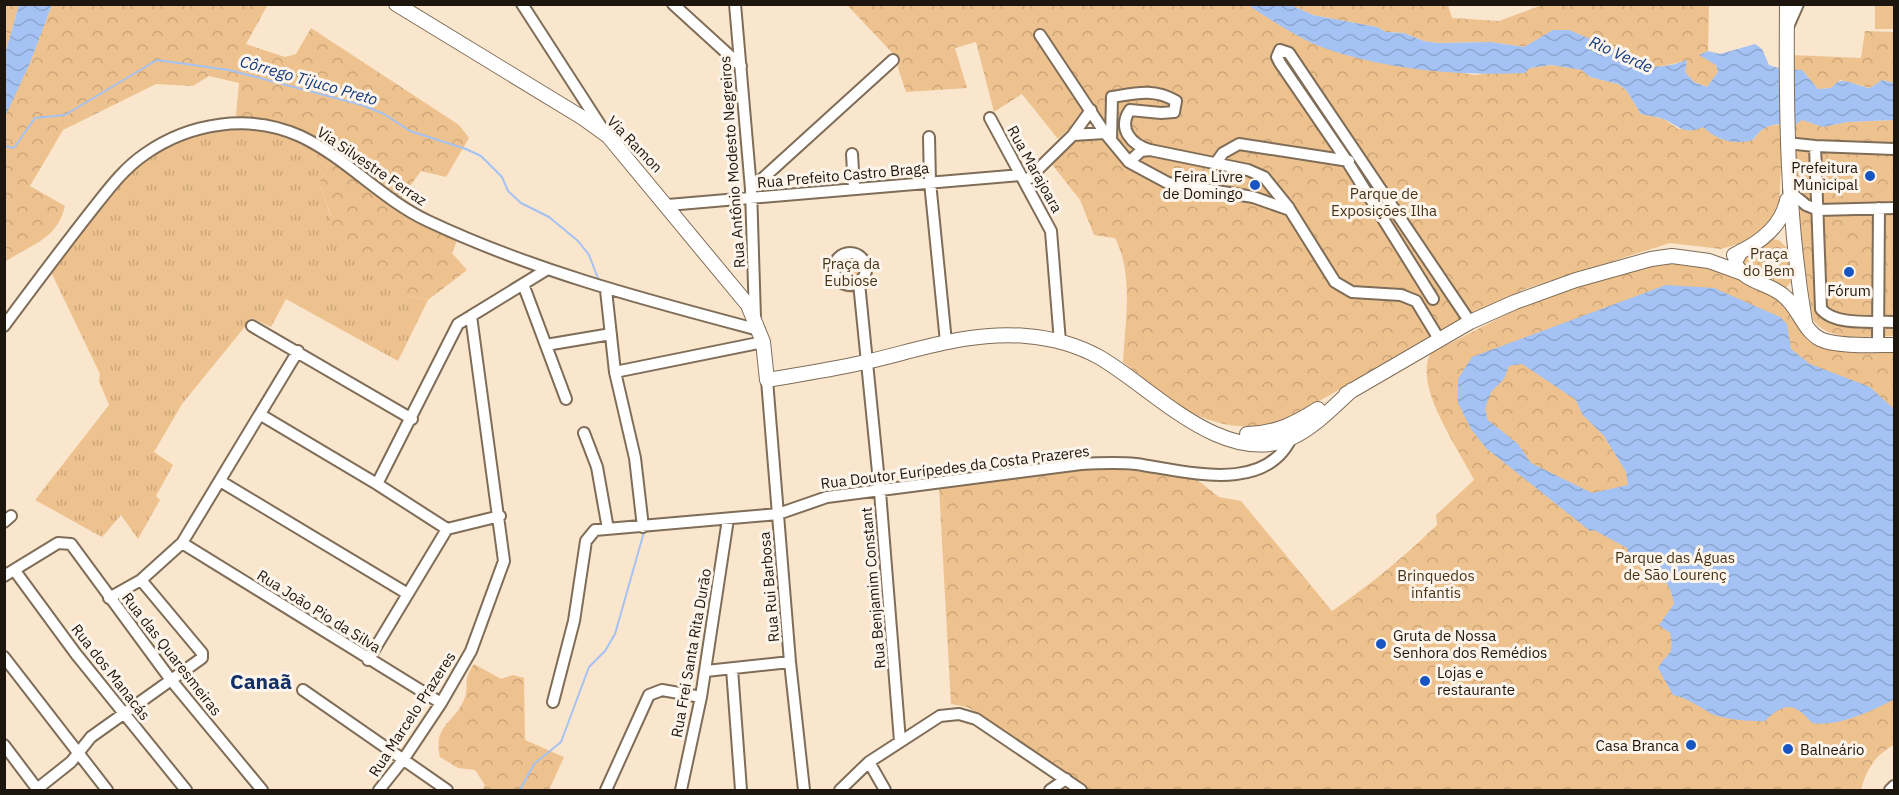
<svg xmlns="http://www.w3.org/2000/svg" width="1899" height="795" font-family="'IBM Plex Sans',sans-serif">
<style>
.grass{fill:url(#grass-tufts)}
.forest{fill:url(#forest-crowns)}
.garden{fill:#eec28e}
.water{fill:url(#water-waves);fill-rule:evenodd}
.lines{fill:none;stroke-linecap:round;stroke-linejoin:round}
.stream{stroke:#a4c2f3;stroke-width:2}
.minor-casing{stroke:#7f6d58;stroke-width:14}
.major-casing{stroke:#7f6d58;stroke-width:16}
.minor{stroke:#fff;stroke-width:10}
.major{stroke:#fff;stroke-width:14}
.poi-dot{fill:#1756c2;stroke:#fdf5eb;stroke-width:2}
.labels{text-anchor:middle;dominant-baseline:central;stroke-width:6;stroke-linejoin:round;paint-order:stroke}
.street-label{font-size:15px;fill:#1d160e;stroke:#fdf5eb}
.poi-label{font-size:15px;fill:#1d160e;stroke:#fdf5eb;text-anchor:end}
.park-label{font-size:15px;fill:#473317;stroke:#fdf5eb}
.water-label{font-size:16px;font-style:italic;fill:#11397f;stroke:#fdf5eb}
.district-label{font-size:21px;font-weight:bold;fill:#133166;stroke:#fdf5eb}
</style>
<defs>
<pattern id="grass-tufts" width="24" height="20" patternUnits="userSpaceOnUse" patternTransform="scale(1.5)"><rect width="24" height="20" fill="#eec28e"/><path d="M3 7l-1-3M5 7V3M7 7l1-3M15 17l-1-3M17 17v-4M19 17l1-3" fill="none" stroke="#cca679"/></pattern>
<pattern id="forest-crowns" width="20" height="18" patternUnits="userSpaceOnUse" patternTransform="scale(1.5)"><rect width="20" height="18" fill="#eec28e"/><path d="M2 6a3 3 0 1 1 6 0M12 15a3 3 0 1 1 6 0" fill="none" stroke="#cca679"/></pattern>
<pattern id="water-waves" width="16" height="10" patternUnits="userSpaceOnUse" patternTransform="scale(1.5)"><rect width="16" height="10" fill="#a4c2f3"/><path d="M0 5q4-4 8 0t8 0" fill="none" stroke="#8da6cf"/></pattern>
</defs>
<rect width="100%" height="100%" fill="#fae5cd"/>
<path class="grass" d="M259,128L299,139L302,149L328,167L319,183L331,217L409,296L428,300L398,361L286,299L271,327L252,318L182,404L154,452L173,465L156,496L160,500L138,539L121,515L102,537L35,500L109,405L99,381L100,374L52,274L56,264C101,205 136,147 213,129C227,126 244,128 259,128Z"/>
<path class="forest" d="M5,4L19,5L5,54L4,5Z
M268,4L246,44L285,57L296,54L311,28L459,125L469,138L446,177L421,171L399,201L324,145L236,116L239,83L209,76L193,86L156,84L63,130L30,186L65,206C57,240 31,244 5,262L4,117L30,63L52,5Z
M847,5H1248L1310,41L1444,70L1475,75L1552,65L1582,70L1590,77L1618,84L1626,90L1641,114L1664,119L1678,129L1703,127L1721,139L1753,140L1764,127L1783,124L1779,208L1764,228L1741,243L1721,249L1670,243L1525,289L1474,313L1277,425C1205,434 1176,405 1123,362C1125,323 1134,275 1115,238L1094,235L1080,200L1051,163L1074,137L1102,138L1085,113L1058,139L1022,94L994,112L976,42L955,48L967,88L906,92L898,68L900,61Z
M1291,5H1448L1452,18L1499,21L1542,5H1709L1708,51L1700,54L1716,65L1718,72L1707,87L1694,82L1685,72L1687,61L1648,69L1639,64L1625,62L1569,30L1553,31L1524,47L1491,42L1438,43L1424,41L1404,33L1386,32L1377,27L1313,15Z
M1865,31L1894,32V83L1882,80L1870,88L1840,80L1832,88L1818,89L1802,70H1793L1792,55L1861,58Z
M1802,120L1823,127L1848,122L1894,120V336C1868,336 1830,343 1813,320L1796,210L1793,125Z
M299,139L458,238L452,253L467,270L428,300L409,296L328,224L331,216L319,183L328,167L302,149Z
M1769,239L1779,240L1787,248L1791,282L1784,290L1745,272L1739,261Z
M829 271a22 22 0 1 1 44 0a22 22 0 1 1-44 0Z
M1671,259L1723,270L1783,300L1807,340L1822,348L1894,352V745C1876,754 1865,771 1861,790H1088L976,712L967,707L951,704L939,487L1081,469L1108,468L1195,478L1219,497L1241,501L1332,611C1371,584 1403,558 1437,525L1436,515L1474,480C1459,449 1412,385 1431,353L1535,300Z
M474,664L501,679L513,675L524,678L525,740L564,757L549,790H482L485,785L475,770L458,768L440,757C433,725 453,725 464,700C470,685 461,683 474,664Z"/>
<path class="garden" d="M1875,5H1894V29H1875Z"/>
<path class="water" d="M19,5H52L30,63L5,117V54Z
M1248,5H1291L1313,15L1377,27L1386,32L1404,33L1424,41L1438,43L1491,42L1524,47L1553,30H1569L1617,50L1625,62C1647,68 1664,69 1687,60L1685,72L1694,82L1707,87L1718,72L1716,65L1699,55L1708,51L1720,54L1755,44L1762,49L1769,65L1782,69L1802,70L1818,89L1832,88C1840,73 1856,87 1870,88L1882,80L1894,83V120L1848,122L1823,127L1802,120L1795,125C1777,123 1764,123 1753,140C1734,145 1718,141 1703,127C1687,135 1680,128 1666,120C1659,117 1649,116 1641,114L1626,90L1618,84L1590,77L1582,70L1551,65L1530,68L1525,73C1459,76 1387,70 1324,48C1298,38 1271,20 1248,5Z
M1666,285L1714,288L1780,317L1787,324L1791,349L1810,364L1870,387L1894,409L1893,700C1869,712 1838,727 1812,723C1794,702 1785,702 1765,721C1755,722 1721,719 1712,714C1699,707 1688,698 1673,695L1658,668C1668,651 1675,656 1670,633L1659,625L1674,604C1671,578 1650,564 1628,552L1627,548L1594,530L1590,531L1486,448L1471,429L1458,403V379L1472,357ZM1522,364L1576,400L1582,414L1604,436L1626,472L1628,485L1592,493L1531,463L1518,444L1488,420L1485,409L1491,392L1504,379L1509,366Z"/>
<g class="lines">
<path class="stream" d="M4,146L14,148L35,118L65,115L157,60L229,70L362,105L384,114L410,131L466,149L481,156L502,177L508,191L521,203L549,217L578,241L589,255L599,281
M520,790L534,764L561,742L589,667L605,651L615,634L644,532"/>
<g class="minor-casing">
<path id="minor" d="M522,4L604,131
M673,4L741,66
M735,4L751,189L755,318
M1787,29L1798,4
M1040,35L1105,133L1129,162L1168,183L1253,197L1290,210L1335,282L1352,292L1401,295L1416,301L1439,339
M990,118L1051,231L1060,342
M1073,135L1105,133
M929,137L930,182L946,342
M1111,140L1112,97C1136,93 1154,88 1176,101L1174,112L1161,113L1130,110C1117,129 1132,145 1150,150
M1787,143L1815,146L1894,149
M1815,146L1821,309C1835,326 1874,321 1894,322
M852,154L854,188
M1129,162L1141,151L1150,150L1248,170L1264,177L1289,208
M1215,164L1223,153L1239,144L1349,161
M1025,182L1073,135L1091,110
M751,189L893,60
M1789,191L1806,205L1818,210L1894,208
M668,205L1020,175
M834 269a16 16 0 1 1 32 0a16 16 0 1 1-32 0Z
M859,283L880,492L900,741
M523,284L566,399
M606,290L615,372L635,458L643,527
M1433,299L1347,161L1280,63L1277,57L1280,50L1289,53L1470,322
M4,326C33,287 62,248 92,210C108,190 123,169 145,154C189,123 249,113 300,136C347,158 381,199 428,221C534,271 646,300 759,330
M252,326L412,419
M546,345L611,334
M1878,345L1879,208
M615,372L763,342
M767,380L790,662L804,790
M261,415L377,484L447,529
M584,433L597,467L608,529
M220,481L408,594
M377,484L458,324L546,270
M4,522L11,516
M182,543L441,703
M15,571L76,654L186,790
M4,576L58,543L71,544L171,680L262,790
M109,598L141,580L182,543L298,351
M4,657L107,790
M368,660L447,529L500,516
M732,669L741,790
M706,671L790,662
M303,690L447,790
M553,702L574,621L586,541L595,530L778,514L827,497L1081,464C1099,463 1117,462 1136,464C1186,471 1268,496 1293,434
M4,745L38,790
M869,762L885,790
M37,789L71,762L91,737L202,658V653L141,580
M379,790L403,760L441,703L471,651L504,561L471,316
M606,790L649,695L662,690L701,697
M681,790L701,697L728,519
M840,790L869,762L940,716L959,714L976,719L1081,790
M1050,790L1066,779
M1890,790L1894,786"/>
</g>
<g class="major-casing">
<path id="major" d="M396,4L583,118L608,136L748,305L763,342L767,380C801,374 836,369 870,361C921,349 973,331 1026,336C1051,338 1077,345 1099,357C1153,388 1223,468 1291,438C1314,428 1334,406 1352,390
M1787,4C1786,112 1787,216 1805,322
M1741,251L1735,262C1742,282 1770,283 1784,296C1798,307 1804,331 1820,339C1836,347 1875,345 1894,345
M1734,255C1758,244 1782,227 1787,200
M1346,394L1470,322L1515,302L1576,280L1651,259L1672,256L1709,261L1742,273
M1247,434C1275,434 1296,423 1318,409"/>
</g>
<use href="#minor" class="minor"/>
<use href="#major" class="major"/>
</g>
<g class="poi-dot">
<circle cx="1870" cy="176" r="6"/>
<circle cx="1255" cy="185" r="6"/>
<circle cx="1849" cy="272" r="6"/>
<circle cx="1381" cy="644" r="6"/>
<circle cx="1425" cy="681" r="6"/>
<circle cx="1691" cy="745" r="6"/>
<circle cx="1788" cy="749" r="6"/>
</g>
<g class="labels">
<g class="street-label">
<text transform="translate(635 144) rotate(46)">Via Ramon</text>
<text transform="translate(732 162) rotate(-94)">Rua Antônio Modesto Negreiros</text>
<text transform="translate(372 166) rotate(34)">Via Silvestre Ferraz</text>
<text transform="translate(1035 169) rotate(61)">Rua Marajoara</text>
<text transform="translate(843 175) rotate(-5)">Rua Prefeito Castro Braga</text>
<text transform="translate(955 467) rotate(-7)">Rua Doutor Eurípedes da Costa Prazeres</text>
<text transform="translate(769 587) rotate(-95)">Rua Rui Barbosa</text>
<text transform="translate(873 588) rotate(-95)">Rua Benjamim Constant</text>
<text transform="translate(319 611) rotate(32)">Rua João Pio da Silva</text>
<text transform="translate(691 653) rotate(-80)">Rua Frei Santa Rita Durão</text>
<text transform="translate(172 654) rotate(52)">Rua das Quaresmeiras</text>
<text transform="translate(111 672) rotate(52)">Rua dos Manacás</text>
<text transform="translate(412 714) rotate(-57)">Rua Marcelo Prazeres</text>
</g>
<g class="poi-label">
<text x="1858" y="167">Prefeitura<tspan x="1858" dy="17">Municipal</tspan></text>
<text x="1243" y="176">Feira Livre<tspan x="1243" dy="17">de Domingo</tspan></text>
<text x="1849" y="290" text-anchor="middle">Fórum</text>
<text x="1393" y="635" text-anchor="start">Gruta de Nossa<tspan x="1393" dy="17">Senhora dos Remédios</tspan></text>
<text x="1437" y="672" text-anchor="start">Lojas e<tspan x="1437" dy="17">restaurante</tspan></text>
<text x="1679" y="745">Casa Branca</text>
<text x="1800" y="749" text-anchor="start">Balneário</text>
</g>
<g class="park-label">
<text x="1384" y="193">Parque de<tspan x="1384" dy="17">Exposições Ilha</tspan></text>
<text x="1769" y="253">Praça<tspan x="1769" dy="17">do Bem</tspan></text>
<text x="851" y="263">Praça da<tspan x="851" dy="17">Eubiose</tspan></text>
<text x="1675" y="557">Parque das Águas<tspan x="1675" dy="17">de São Lourenç</tspan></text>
<text x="1436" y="575">Brinquedos<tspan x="1436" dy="17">infantis</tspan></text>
</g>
<g class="water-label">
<text transform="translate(1621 54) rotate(24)">Rio Verde</text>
<text transform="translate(309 80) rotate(16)">Côrrego Tijuco Preto</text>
</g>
<g class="district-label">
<text x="261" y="681">Canaã</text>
</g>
</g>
<rect width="1899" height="795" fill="none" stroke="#1d160e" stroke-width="12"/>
</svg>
